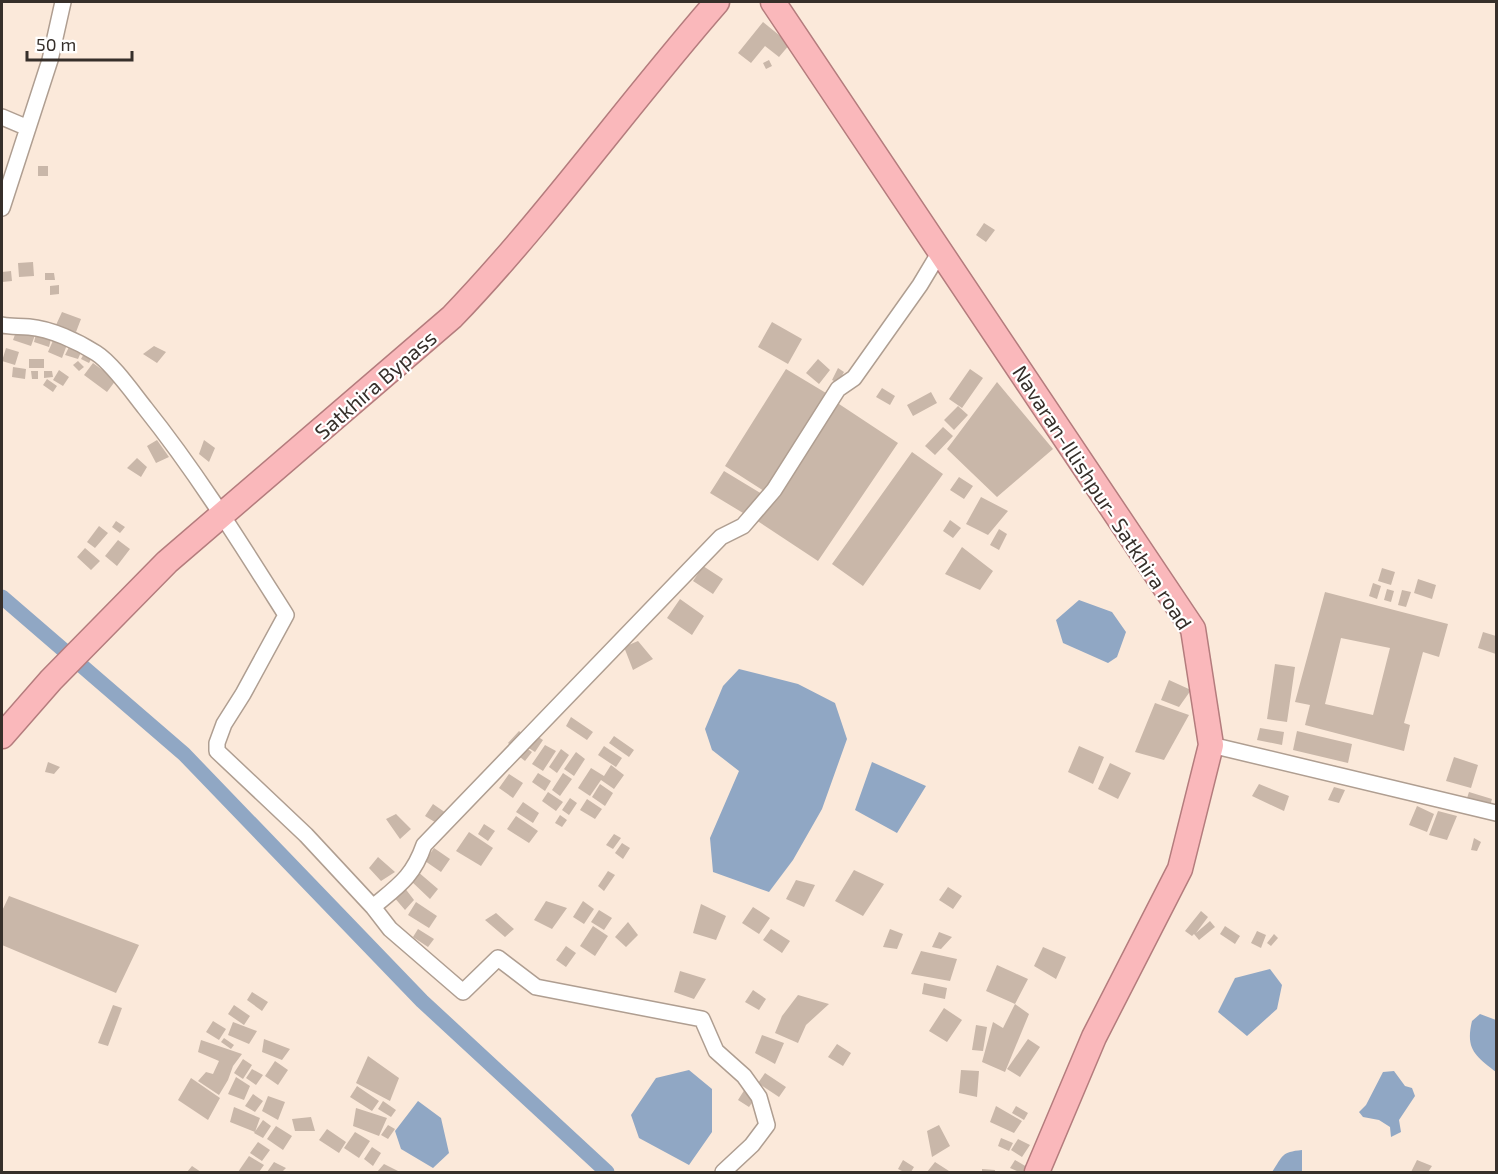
<svg xmlns="http://www.w3.org/2000/svg" width="1498" height="1174" font-family="'Exo 2',sans-serif">
<style>
.water{fill:#90a7c4}
.lines{fill:none;stroke-linecap:round;stroke-linejoin:round}
.canal{stroke:#90a7c4;stroke-width:15}
.building{fill:#c9b7a9;fill-rule:evenodd}
.minor-casing{stroke:#af9e91;stroke-width:18}
.trunk-casing{stroke:#b47c7d;stroke-width:27}
.minor{stroke:#fff;stroke-width:15}
.trunk{stroke:#fab8bb;stroke-width:24}
.labels{text-anchor:middle;dominant-baseline:central;stroke-width:4.5;stroke-linejoin:round;paint-order:stroke}
.street-label{font-size:21px;fill:#362f2a;stroke:#fff}
</style>
<rect width="100%" height="100%" fill="#fbe9da"/>
<path class="water" d="M1079,600L1112,612L1126,632L1117,657L1108,663L1063,643L1056,620Z
M739,669L798,684L835,703L847,739L822,809L793,860L769,892L713,872L710,838L739,771L712,750L705,729L723,686Z
M872,762L926,786L897,833L855,810Z
M1270,969L1282,985L1277,1009L1247,1036L1218,1012L1235,978Z
M1480,1014L1496,1020V1072C1476,1056 1465,1050 1472,1021Z
M689,1070L712,1089V1132L689,1165L639,1138L631,1115L656,1078Z
M1394,1071L1405,1086L1412,1088L1415,1096L1399,1120L1401,1132L1391,1137L1390,1127L1379,1120L1363,1117L1359,1112L1366,1105L1383,1072Z
M418,1101L441,1118L449,1153L433,1168L401,1149L395,1131Z
M1302,1150V1172H1272C1283,1156 1281,1152 1302,1150Z"/>
<g class="lines">
<path class="canal" d="M2,597L184,754L422,1001L607,1172"/>
</g>
<path class="building" d="M763,22L790,44L779,57L765,46L751,63L738,53Z
M769,60L772,66L766,69L763,63Z
M38,166H48V176H38Z
M984,223L995,230L986,242L976,235Z
M33,262L34,276L19,277L18,263Z
M11,271L12,281L2,282V272Z
M45,273H54L55,280H45Z
M59,285V294L50,295V286Z
M62,312L81,319L76,332L56,325Z
M772,322L802,339L788,364L758,347Z
M17,329L35,335L31,346L13,340Z
M36,334L51,339L49,347L34,342Z
M55,336L68,342L62,358L48,352Z
M70,345L82,350L78,359L65,355Z
M154,346L166,352L157,363L143,354Z
M6,348L19,352L15,365L2,361Z
M86,350L94,354L89,363L81,359Z
M29,359H44V368H29Z
M818,359L830,370L819,384L806,373Z
M78,361L84,367L79,371L73,365Z
M93,363L116,380L107,392L84,375Z
M13,367L26,369L25,379L12,377Z
M838,368L844,372L838,383L832,380Z
M786,369L826,393L764,491L725,466Z
M970,369L983,378L962,408L949,399Z
M59,370L69,377L63,386L53,380Z
M31,371H38V379H32Z
M44,371H52L53,377L44,378Z
M47,379L57,386L53,392L43,385Z
M997,382L1053,449L997,497L947,449Z
M882,388L895,396L890,405L876,397Z
M931,392L937,403L913,416L907,405Z
M836,402L898,443L818,561L756,520Z
M958,406L968,415L954,430L944,420Z
M943,427L953,436L935,455L925,446Z
M157,440L169,457L156,463L147,446Z
M204,440L215,448L209,462L199,454Z
M912,452L943,474L863,586L832,564Z
M137,458L147,467L141,477L127,468Z
M724,471L762,494L748,516L710,493Z
M959,477L973,486L964,499L950,490Z
M981,497L1008,511L988,535L966,524Z
M950,520L961,528L953,538L943,531Z
M116,521L125,527L120,533L112,527Z
M99,526L108,533L95,548L87,542Z
M999,529L1007,534L999,550L990,545Z
M118,540L130,549L117,566L105,556Z
M962,547L993,571L980,590L945,574Z
M85,548L100,561L91,570L77,557Z
M703,566L723,579L713,594L693,581Z
M1382,568L1395,572L1391,585L1378,581Z
M1418,579L1436,585L1432,599L1414,593Z
M1373,583L1381,586L1377,599L1369,596Z
M1387,589L1394,591L1391,602L1384,600Z
M1402,590L1411,592L1406,607L1398,605Z
M1325,592L1448,624L1439,657L1423,652L1404,723L1410,725L1404,751L1305,725L1310,705L1295,702ZM1341,638L1390,648L1373,715L1325,704Z
M680,599L704,616L692,635L667,618Z
M1483,632L1496,636V654L1478,648Z
M638,641L653,659L633,670L624,647Z
M1275,664L1295,667L1287,722L1267,719Z
M1169,680L1191,690L1179,707L1161,700Z
M1155,703L1189,715L1164,760L1135,752Z
M571,717L593,732L587,740L566,726Z
M1260,728L1284,732L1282,745L1257,740Z
M519,731L525,736L514,748L508,743Z
M1297,731L1352,744L1348,763L1293,750Z
M535,735L543,740L535,752L527,747Z
M614,736L634,750L629,757L609,743Z
M522,745L532,752L525,761L515,753Z
M545,745L556,751L543,771L532,764Z
M604,746L622,758L616,767L598,755Z
M1079,746L1104,757L1093,784L1068,772Z
M561,749L569,755L557,773L549,767Z
M576,752L585,759L574,776L564,769Z
M1454,757L1478,765L1471,788L1446,781Z
M48,762L60,767L54,774L45,772Z
M1110,763L1131,773L1118,799L1098,789Z
M611,765L624,775L614,789L601,780L590,796L578,788L591,768L604,776Z
M538,773L551,781L545,791L532,782Z
M563,773L572,779L560,796L552,790Z
M509,774L523,783L513,798L499,788Z
M600,784L613,793L605,806L592,797Z
M1259,784L1289,796L1284,811L1252,796Z
M1334,787L1345,790L1339,803L1328,800Z
M548,792L563,802L556,811L542,801Z
M1469,792L1492,799L1489,809L1466,801Z
M570,798L577,803L569,815L562,810Z
M587,799L602,809L595,819L580,810Z
M523,802L539,813L533,823L516,812Z
M433,804L446,813L438,824L425,816Z
M1417,806L1434,814L1427,832L1409,825Z
M1438,811L1457,816L1447,840L1429,835Z
M396,814L411,829L400,839L386,819Z
M560,815L567,820L562,827L555,823Z
M516,816L538,831L529,843L507,829Z
M484,824L495,831L488,841L478,834Z
M469,832L493,848L481,866L456,851Z
M614,834L621,838L613,849L606,845Z
M1474,838L1481,842L1477,851L1471,850Z
M622,843L630,848L623,859L615,853Z
M434,848L450,859L441,872L425,861Z
M378,857L395,872L381,881L369,868Z
M854,870L884,884L863,916L835,901Z
M417,871L438,889L430,899L410,880Z
M608,871L615,875L604,891L598,886Z
M796,880L815,885L804,907L786,899Z
M404,887L414,900L405,910L393,896Z
M948,887L962,896L953,909L939,900Z
M9,896L139,945L116,993L2,945V911Z
M546,901L567,908L552,929L534,920Z
M583,901L594,909L584,924L573,917Z
M416,902L437,916L429,928L408,915Z
M701,904L726,916L716,940L693,933Z
M753,907L770,918L759,934L742,923Z
M599,910L612,918L604,930L591,922Z
M1201,911L1208,917L1196,933L1210,921L1215,927L1199,940L1194,934L1192,936L1185,931Z
M496,913L514,929L505,937L485,920Z
M628,922L638,935L626,947L615,937Z
M593,926L608,936L595,956L580,946Z
M1225,926L1240,936L1235,944L1220,934Z
M418,929L434,939L428,947L413,937Z
M771,929L790,941L782,953L763,940Z
M890,929L903,934L897,949L883,947Z
M1257,931L1266,935L1261,948L1251,943Z
M939,932L952,937L941,949L932,947Z
M1274,934L1278,938L1271,946L1267,943Z
M566,946L576,953L566,967L556,960Z
M1043,947L1066,957L1056,979L1034,966Z
M921,951L957,959L950,981L911,974Z
M997,965L1028,979L1015,1004L986,991Z
M680,971L706,979L694,999L674,992Z
M924,983L947,988L945,999L922,994Z
M753,990L766,999L759,1010L745,1002Z
M252,992L268,1002L262,1011L247,1000Z
M798,995L829,1004L806,1025L798,1043L775,1033L782,1016Z
M1015,1004L1029,1014L1005,1072L982,1062L993,1022L1003,1028Z
M113,1005L122,1008L108,1046L98,1043Z
M234,1005L250,1016L244,1025L228,1014Z
M944,1008L962,1020L947,1042L929,1031Z
M213,1021L226,1029L219,1040L206,1032Z
M233,1022L257,1031L249,1044L228,1035Z
M976,1025L987,1027L983,1051L972,1050Z
M762,1035L784,1043L775,1064L755,1053Z
M224,1038L234,1045L231,1049L221,1042Z
M264,1039L290,1049L282,1060L262,1052Z
M1028,1039L1040,1047L1020,1077L1007,1069Z
M201,1040L242,1054L233,1066L228,1080L219,1095L198,1081L206,1072L213,1074L219,1061L198,1052Z
M837,1044L851,1053L843,1066L828,1057Z
M368,1056L399,1078L390,1101L356,1083Z
M243,1059L252,1065L243,1079L234,1073Z
M275,1061L288,1070L278,1085L265,1076Z
M252,1069L263,1075L256,1085L246,1078Z
M961,1070L979,1071L977,1097L959,1093Z
M765,1073L786,1087L779,1097L758,1083Z
M236,1077L250,1086L244,1100L228,1094Z
M191,1078L220,1098L208,1120L178,1100Z
M357,1086L379,1101L372,1111L350,1097Z
M745,1089L756,1097L749,1107L738,1100Z
M253,1094L263,1101L255,1112L245,1106Z
M268,1096L285,1102L278,1120L262,1111Z
M383,1101L396,1110L391,1117L378,1109Z
M996,1106L1022,1121L1014,1133L990,1122Z
M1016,1106L1028,1113L1024,1120L1012,1113Z
M234,1107L260,1118L255,1132L230,1122Z
M356,1108L387,1118L379,1136L353,1126Z
M311,1117L315,1131H295L292,1119Z
M263,1120L271,1126L263,1138L254,1133Z
M388,1125L395,1129L388,1139L381,1135Z
M939,1125L950,1146L932,1157L927,1131Z
M276,1126L292,1136L283,1150L267,1139Z
M327,1129L346,1142L339,1153L319,1140Z
M355,1132L370,1141L359,1158L344,1148Z
M1001,1138L1013,1143L1009,1151L998,1146Z
M1018,1139L1030,1145L1022,1157L1011,1150Z
M258,1142L270,1150L262,1161L250,1153Z
M372,1147L381,1153L373,1166L364,1159Z
M249,1156L264,1165L259,1172H238Z
M903,1160L914,1167L911,1172H904L898,1169Z
M1015,1160L1027,1167L1024,1172H1019L1010,1168Z
M1417,1160L1432,1166L1428,1172H1411Z
M274,1162L286,1168L282,1172H267Z
M935,1162L949,1171L948,1172H927Z
M384,1164L400,1172H377Z
M192,1166L201,1172H187Z
M982,1169L995,1170V1172H982Z"/>
<g class="lines">
<g class="minor-casing">
<path id="minor" d="M2,117L28,128
M2,208L50,60L63,2
M2,325C11,327 19,326 29,327C51,329 77,341 96,353C112,363 133,393 145,408C197,473 241,544 286,615L243,694L224,724L217,743V751L306,835L373,907L390,929L463,992L498,958L536,987L702,1019L716,1051L744,1076L759,1097L767,1125L752,1145L723,1172
M1211,745L1496,813
M373,907C398,886 413,877 424,845L721,537L743,526L774,490L838,389L854,378L920,285L941,250"/>
</g>
<g class="trunk-casing">
<path id="trunk" d="M773,2L1193,629L1211,745L1180,869L1094,1037L1037,1172
M2,736L51,680L167,562L452,317C547,218 627,105 717,2"/>
</g>
<use href="#minor" class="minor"/>
<use href="#trunk" class="trunk"/>
</g>
<g class="labels">
<g class="street-label">
<text transform="translate(375 384) rotate(-41)">Satkhira Bypass</text>
<text transform="translate(1103 497) rotate(57)">Navaran-Illishpur- Satkhira road</text>
</g>
</g>
<rect width="1498" height="1174" fill="none" stroke="#362f2a" stroke-width="6"/>
<path d="M27 51v9h105v-9" fill="none" stroke="#362f2a" stroke-width="3"/>
<text x="36" y="51" font-size="18" fill="#362f2a" stroke="#ffffff" stroke-width="4.5" paint-order="stroke">50 m</text>
</svg>
